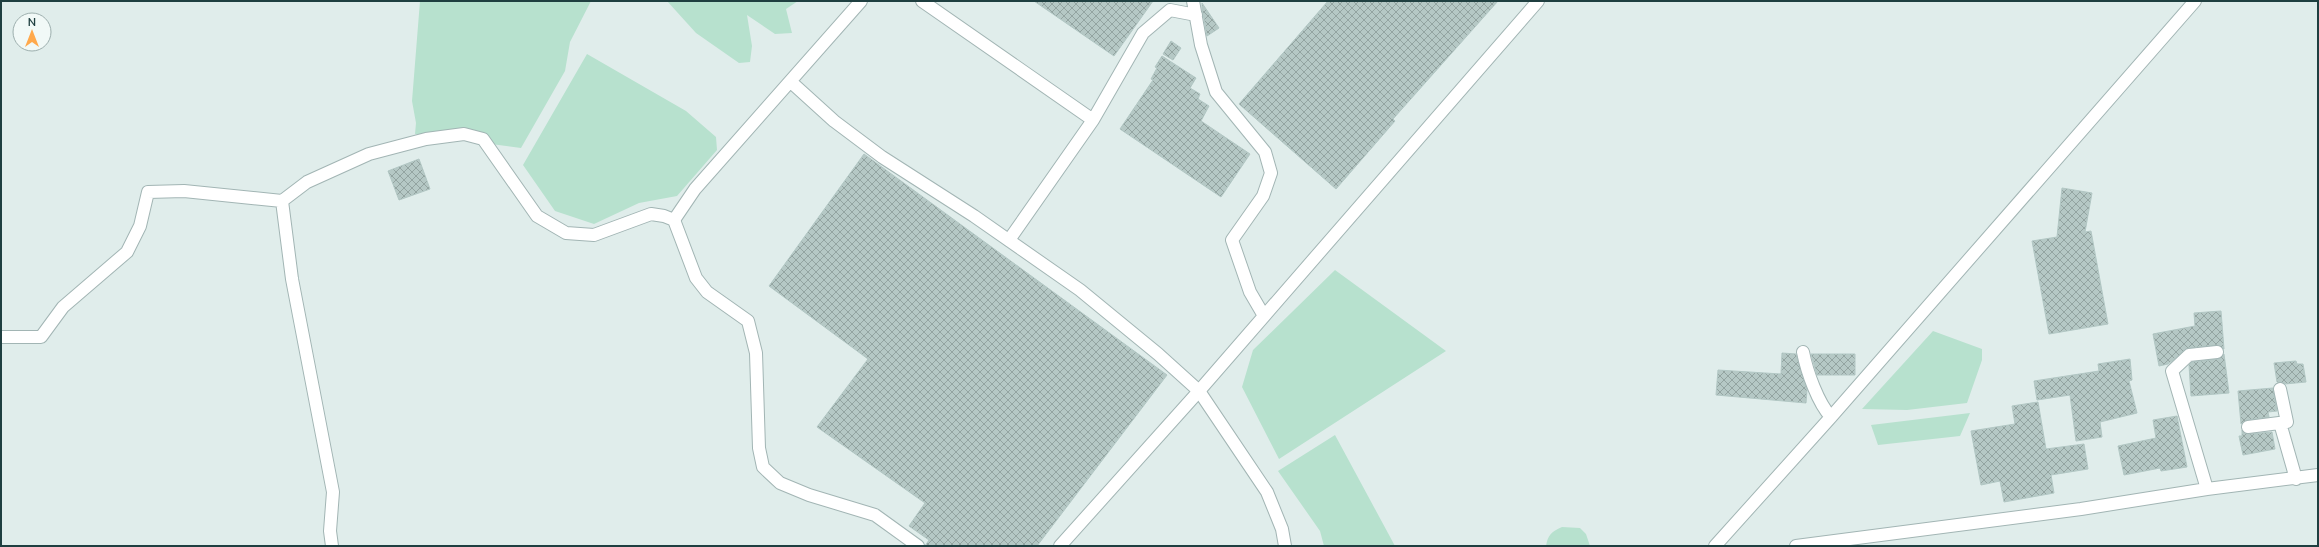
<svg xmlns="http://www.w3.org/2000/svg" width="2319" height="547" font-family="Mulish,sans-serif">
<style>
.grass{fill:#b7e1ce}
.building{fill:url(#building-cross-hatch);stroke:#b2c7c4}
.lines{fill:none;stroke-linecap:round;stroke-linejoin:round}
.minor-casing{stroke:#a2b5b4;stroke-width:14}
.tertiary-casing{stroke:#a2b5b4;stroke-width:14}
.minor{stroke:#fff;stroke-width:12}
.tertiary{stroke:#fff;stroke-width:12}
</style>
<defs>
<pattern id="building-cross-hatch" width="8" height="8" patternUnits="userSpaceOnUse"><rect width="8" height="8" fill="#b5c8c5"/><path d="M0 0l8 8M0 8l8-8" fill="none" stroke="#93a4a1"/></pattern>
</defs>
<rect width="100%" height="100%" fill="#e0edeb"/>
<path class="grass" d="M420,1H591L570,42L565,71L521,148L415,134L416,123L412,101Z
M667,1H798L786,9L792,33L775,34L747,15L752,46L750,62L739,63L696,33Z
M587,54L686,111L716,137L717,150L677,196L639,203L594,224L555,211L523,165Z
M1335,270L1446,351L1279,459L1242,387L1253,350Z
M1933,331L1982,349V360L1967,403L1907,410L1862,409Z
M1970,413L1960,436L1878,445L1871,425Z
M1335,435L1395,546H1324L1320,531L1278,471Z
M1562,527L1580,528L1586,534L1590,546H1546C1548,535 1551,532 1562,527Z"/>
<path class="building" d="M1034,1H1153L1114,56Z
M1328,1H1498L1393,119L1395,121L1336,189L1239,104Z
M1202,3L1219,28L1207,36L1202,8Z
M1171,41L1181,48L1173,60L1163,54Z
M1162,56L1196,78L1190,88L1200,94L1198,99L1209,106L1201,121L1250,154L1221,197L1120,129L1153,80L1151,79L1157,68L1155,67Z
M864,154L1167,375L1037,546H925L929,540L909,526L925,503L817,427L868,359L769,286Z
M419,159L430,189L399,200L388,171Z
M2062,188L2092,193L2085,232L2091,231L2108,324L2049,334L2032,241L2057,237Z
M2221,311L2224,349L2217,345L2188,348L2168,364L2159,366L2153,334L2195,326L2194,313Z
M1782,353L1796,354L1807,390L1806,403L1716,395L1718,370L1781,374Z
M1811,354H1855V375H1817Z
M2224,354L2229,393L2191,396L2189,365L2192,362L2218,359Z
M2130,359L2132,380L2129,381L2137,413L2100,422L2102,437L2076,441L2070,395L2037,400L2034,381L2099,371L2098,364Z
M2296,361L2297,364H2303L2306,382L2285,384L2277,382L2274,363Z
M2273,388L2277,411L2268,412L2269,417L2247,420L2241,424L2238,391Z
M2038,402L2046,449L2084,444L2088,469L2051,475L2054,493L2004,502L2000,481L1981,485L1971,431L2015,424L2012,406Z
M2177,416L2187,467L2161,471L2160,468L2124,475L2118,446L2156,438L2153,420Z
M2242,430L2249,434L2272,432L2275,449L2243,455L2239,436H2242Z"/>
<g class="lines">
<g class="minor-casing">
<path id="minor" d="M922,1L1093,120L1009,240
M1193,1L1201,45L1216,92L1265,152L1271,173L1263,196L1232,240L1250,292L1264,316
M1093,120L1143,33L1170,10L1196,15
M282,201L292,279L333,492L330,531L332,546
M1,337H41L63,307L127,252L140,226L148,192L184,191L282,201L307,182L369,154L426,139L464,134L483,139L537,216L566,233L594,235L651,214L664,216L674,220L696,278L707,292L748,321L756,353L759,448L763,467L780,483L809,495L875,515L918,546
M1803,352C1807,372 1818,403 1831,417
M2280,423L2296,479
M2248,427L2287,422L2280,389
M2207,489L2172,371L2189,355L2217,352
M1060,546L1199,391L1538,1
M1715,546L1831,417L2195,1
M1796,546L2081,509L2207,489L2318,475"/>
</g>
<g class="tertiary-casing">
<path id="tertiary" d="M791,82L834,121L882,157L974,216L1080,290L1158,354L1199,391L1267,492L1282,529L1285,546
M674,220L695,189L861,1"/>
</g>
<use href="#minor" class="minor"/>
<use href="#tertiary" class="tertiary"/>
</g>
<rect width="2319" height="547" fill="none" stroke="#1f3f40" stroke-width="4"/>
<g transform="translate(32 32)"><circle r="19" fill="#f1f9f7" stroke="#9dafae"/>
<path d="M0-3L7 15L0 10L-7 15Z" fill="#ffa94c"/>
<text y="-6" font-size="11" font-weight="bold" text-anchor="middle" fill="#1f3f40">N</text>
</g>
</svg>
